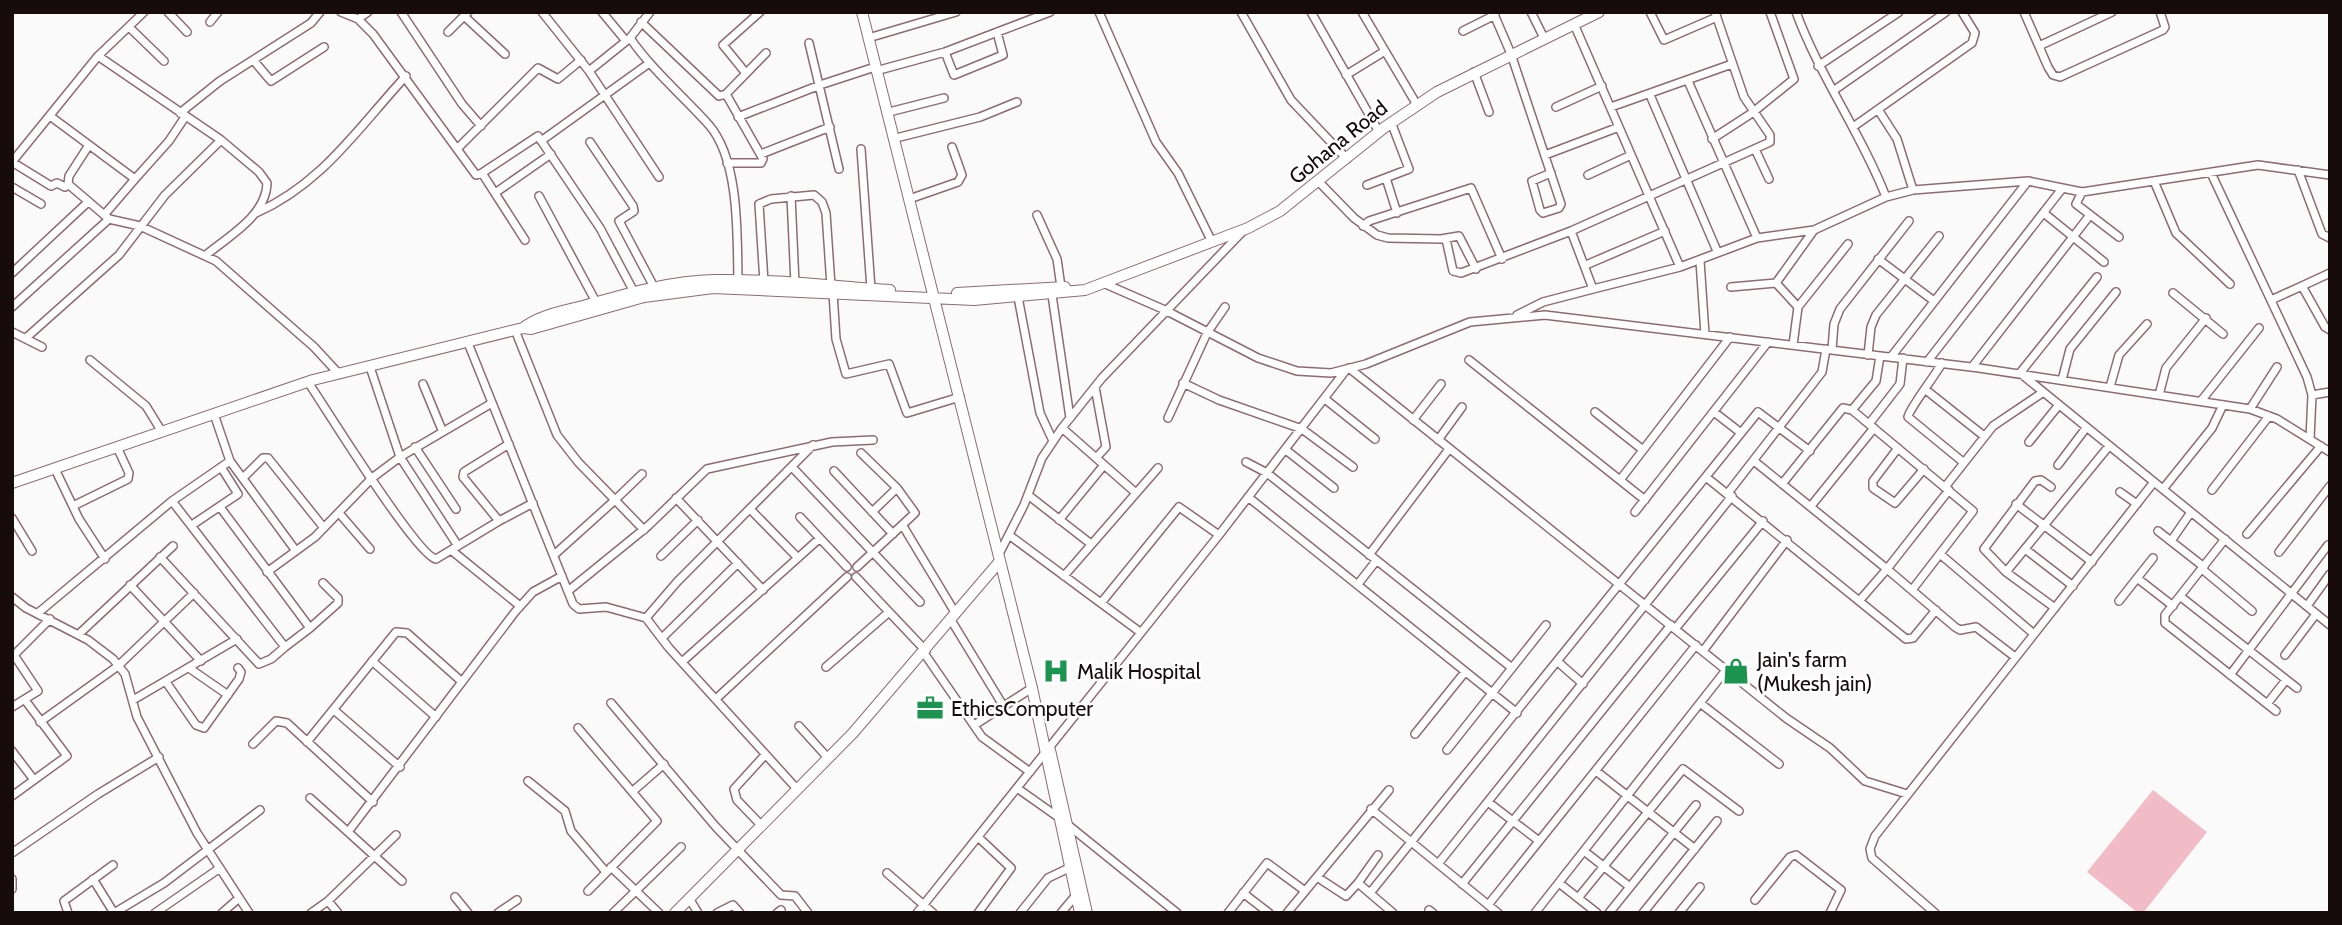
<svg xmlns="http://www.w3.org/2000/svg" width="2342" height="925" font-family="Cabin,sans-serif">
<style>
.green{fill:#f2bcc7}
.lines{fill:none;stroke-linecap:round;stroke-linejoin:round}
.street-casing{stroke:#8e6b72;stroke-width:10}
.secondary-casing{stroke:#8e6b72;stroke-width:12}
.street{stroke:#fff;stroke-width:7}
.secondary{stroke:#fff;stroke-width:10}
.labels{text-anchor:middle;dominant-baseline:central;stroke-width:5;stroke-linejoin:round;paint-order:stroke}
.street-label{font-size:21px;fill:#180b0e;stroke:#fff}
.poi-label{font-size:21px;fill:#180b0e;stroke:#fff;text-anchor:start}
</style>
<rect width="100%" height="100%" fill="#fafafa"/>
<path class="green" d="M2153,790L2207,832L2143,913H2138L2087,872Z"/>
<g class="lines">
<g class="street-casing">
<path id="street" d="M144,12L98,56L12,162L51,186L57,183L65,187L68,184L109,219L140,226L216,261L314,347L339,374
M168,12L187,32
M341,12L358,19L373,34L457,149
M401,12L462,104L481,126
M542,12L589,71L659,177
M602,12L626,41
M1099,12L1156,142L1178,173L1212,242
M1241,12L1291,100L1347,159
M1311,12L1379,132
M1362,12L1417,105
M1493,12L1511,54L1561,204L1559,208L1543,213L1540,210L1532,181L1551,173
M1531,12L1544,38
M1650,12L1664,40L1717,17
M2024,12L2048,67L2053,75L2060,77L2163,30L2165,27L2160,12
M464,16L505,54
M358,19L368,12
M210,22L218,12
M641,22L719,96L726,94L763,159L761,163H727
M1574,24L1680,267
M129,27L164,61
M1463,31L1495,15
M448,32L468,12
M875,36L956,12
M630,38L650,12
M809,43L839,169
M2039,46L2112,12
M945,52L954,75L1003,55L997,32
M98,56L221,140L259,172L267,183C266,216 229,236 206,255
M254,61L271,81L324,47
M1818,66L1899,12
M883,69L945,52L1050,12
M589,71L630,38C653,71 682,95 709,125C740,161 737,237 738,281
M745,72L723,45L760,12
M1474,72L1489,112
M1346,75L1385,51
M1688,81L1757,238
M1833,91L1946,12
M726,94L766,53
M1650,95L1717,251
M1556,107L1602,86
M1611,107L1732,64
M893,111L944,98
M1879,111L1897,139L1913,190
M180,113L220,81L311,23L320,12
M50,116L135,179L104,215
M738,117L820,85L875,67
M1853,127L1972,43L1975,33L1962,12
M900,137L980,117L1017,102
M1712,139L1752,113L1794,79L1770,12
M541,141L648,64
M590,142L633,206L634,211L619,221L654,287
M861,149L871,289
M1755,149L1769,179
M761,154L830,127
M1545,155L1619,127
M2298,170L2322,234L2330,238
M482,173L538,136L600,228L634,292
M2211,173L2307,377L2312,395L2310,439
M1588,175L1631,155
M1386,178L1397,213
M135,179L169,141L185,117
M2154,181L2176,233L2230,284
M1319,182L1354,218L1377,235L1388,238L1441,239L1459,236L1476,269
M68,184L69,176L89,145
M1367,185L1409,169L1391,122
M12,187L41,204
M2082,192L2076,204L2119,237
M495,193L551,154
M539,196L596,302
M791,196L795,284
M915,197L958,182L962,175L952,147
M1886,197L1913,190L2028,181L2082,192L2258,165L2330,175
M256,213C322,184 358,128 406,76
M2045,214L2104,262
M1037,215L1057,259L1061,287
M1363,226L1369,221L1471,188L1502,259
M1571,231L1593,289L1680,267L1757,238L1814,230L1886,197C1861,133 1820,77 1796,12
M1446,239L1453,271L1461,273L1571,231L1770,142V135L1744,97L1715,12
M525,240L482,173L476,175L457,149L538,68L558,79L581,60
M1878,259L1934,301
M1700,261L1705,334
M1586,265L1665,231
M12,273L88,202
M2097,277L2020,373L2330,625
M764,282L759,204L771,199L814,195L822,202L826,213L831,286
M1103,283L1165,310L1258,358L1297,371L1331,373L1366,364L1470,322L1545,315L1979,368L2250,409L2277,419L2330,452
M1776,283L1798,307
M2302,286L2330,273
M1731,287L1776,283L1814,230
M833,293L836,339L846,374L889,364L907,413L960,397
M2173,293L2223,334
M1052,295L1070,418
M1018,297L1040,413L1053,441
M2271,300L2302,286L2325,327L2330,330
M12,307L109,219
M1517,315L1543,302L1593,289
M515,330L557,435L578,462L615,500L554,555
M12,332L42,347
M26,338L119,255L165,195L221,140
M468,343L573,604L579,609L606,607L646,618
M1793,345L1798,307L1848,244
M1832,349L1834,324L1840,309L1909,221
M1868,355L1871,327L1876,315L1939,236
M1891,357L2028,181
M90,360L146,406L162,432
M1469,360L1645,500
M1927,362L2061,190
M1942,363C1935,376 1909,409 1908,417L1963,462
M370,367L400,457L458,546
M1972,367L2090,215
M1349,368L1786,718L1830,748L1865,781L1907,794
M2062,380L2070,349L2116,292
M308,382C325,407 416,555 436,559L451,550
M1183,383L1219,400L1302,429L1353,467
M423,384L442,430
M1095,387L1106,447L1096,458
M2110,387L2119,355L2147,324
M1926,390L1984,436
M2159,395L2166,368L2206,318
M2312,395L2330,392
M1325,399L1375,439
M2201,401L2259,328
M2250,409L2277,367
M1852,410L1876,381L1880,356
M1595,412L1643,450
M1714,412L1741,433
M214,414L230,461L296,551
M1168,418L1207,333L1225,307
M1413,420L1441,384
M1869,424L1900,384L1903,358
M1062,428L1136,493
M1438,440L1462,407
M2029,442L2058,406
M509,444L464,472L463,477L499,521L533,503
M415,447L456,509
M1898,448L1873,481V488L1895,503L1924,469
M1286,450L1334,488
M1754,461L1887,569L1949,490
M1246,462L1267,473L1512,668
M2058,465L2086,428
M792,467L920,602
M55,469L79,519L105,559
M834,471L893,534
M642,474L615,500L644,530
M244,477L263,458H268L324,528
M1706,477L1906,639L1913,638L1936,610
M1620,480L1730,337
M1782,484L1843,408L1852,410L1973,511L1912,590
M1945,487L1993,426L2042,393
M2051,487L2041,480L2035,481L1984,549L2006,572L2055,608
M2163,489L2212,428L2223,405
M2212,490L2269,416
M2120,492L2137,504
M1728,493L1822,372L1826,349
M1028,495L1091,544
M1248,497L1517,713
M676,498L763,590
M172,501L285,647L310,628L220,507
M2016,504L2092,562
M73,506L128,479L129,473L117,447
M1811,506L1874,428
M750,509L798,558
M872,512L897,488
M1635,512L1768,342
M339,513L370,549
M800,517L847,567
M12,518L32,551
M1059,520L1104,465
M499,521L451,550L520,606
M192,525L238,494L221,467
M903,526L956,614
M2158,531L2204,567
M2247,534L2321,446
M1009,535L1140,632
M2225,539L2165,615V623L2276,711
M2171,541L2191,512
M2025,549L2073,586
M2279,552L2330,486
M999,554L1024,505L1042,458L1062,428L1102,378L1243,231
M1940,554L2034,634
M1369,555L1449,449
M661,556L698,520
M160,557L259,664L271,659L285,647
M857,567L915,513L897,488L861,453
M2202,569L2252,611
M267,572L315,537L372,478L400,457L492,403
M2006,572L2109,446
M1064,576L1158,468
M856,577L926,651
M2137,578L2173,606
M1358,584L1376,561
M130,585L201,661
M568,591L648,526L707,469L832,442L873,440
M12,597L26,608L88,640L113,659L125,674L137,717L197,833L249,913
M2181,597L2297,688
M1860,600L1887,569L1955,627L1960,630L1976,627L2015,657
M2119,601L2153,558
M1101,603L1179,507L1219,535
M2307,606L2330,574
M38,613L172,501L230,461
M951,620L1004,707
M310,628L338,603V598L323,583
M1675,629L1763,521
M79,634L173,546
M662,638L738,563
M1703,651L1787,540
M924,653L982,737L1030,772
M2285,655L2316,614
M13,656L50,619
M372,661L436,717
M682,662L820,538
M1558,662L1583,684
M826,667L889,612
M189,668L228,695
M2230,675L2328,545
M166,682L196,725L204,728L239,679L241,672L238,668
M717,698L847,577
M133,700L237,639
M611,703L716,827L781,895L795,896L808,913
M1700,703L1779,764
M2267,704L2286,680
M12,707L38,691L14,655
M334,710L400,767
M40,722L118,666L194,593
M976,724L1032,688
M799,726L828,758
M578,728L657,821L588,891
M1415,734L1465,672
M307,742L396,632L407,633L461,681
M253,744L276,721L287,723L373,802
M1447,750L1546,625
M12,751L34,780
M1596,771L1695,849
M528,781L565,811L571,831L606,872
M1017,788L1058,817
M797,789L669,648L646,618L677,582L813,445
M633,791L664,764
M12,796L67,756L25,700
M310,798L348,832
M1488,802L1539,841
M1371,809L1498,913
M761,825L737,800L734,789L765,755
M1068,825L1177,913
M978,837L1011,868L978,913
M1584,851L1630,887
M12,853L98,794L159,757
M1438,864L1732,496
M611,867L659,913
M887,873L933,913
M1317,877L1346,896L1358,883L1393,913
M12,879V889
M93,879L114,913
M402,881L348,832L515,612L533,592L562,576
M1358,883L1378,855
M1559,883L1597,913
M1462,884L1671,625
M1243,893L1269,913
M1370,893L1758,412L1810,451
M455,897L468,913
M689,898L698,913
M1578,898L1683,769L1739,811
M1755,900L1790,857L1796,855L1841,890L1830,913
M328,901L338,913
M1488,905L1696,645
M1429,910L1433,913
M68,913L64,901L113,865
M114,913L164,883L260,810
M155,913L220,868
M222,913L239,898
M311,913L328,901L396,835
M498,913L517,900
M613,913L681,847
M717,913L733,905L740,913
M777,913L781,910
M917,913L1219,535L1346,370
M1020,913L1048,878L1069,868
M1061,913L1076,895
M1228,913L1267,863L1305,891
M1287,913L1389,790
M1535,913L1726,670
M1609,913L1696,805
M1643,913L1717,821
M1679,913L1700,887
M1935,913L1872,858L1870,849L1875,836L2154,482"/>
</g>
<g class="secondary-casing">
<path id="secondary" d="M862,12L1032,688L1080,913
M957,293L1065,287
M523,328C539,315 564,311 583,306C626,294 669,281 714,280C772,279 832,286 890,290
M12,483L313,380L523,328L531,329L644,297L713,288L974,300L1085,290L1248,228L1280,211L1385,127L1437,92L1599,12
M1050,750L1087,913
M675,913L853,733L1000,561"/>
</g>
<use href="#street" class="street"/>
<use href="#secondary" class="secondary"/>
</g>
<defs>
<g id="hospital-bare" transform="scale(2.1)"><path d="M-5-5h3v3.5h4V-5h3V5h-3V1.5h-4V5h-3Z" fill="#1c934f" stroke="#fff" stroke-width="2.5" paint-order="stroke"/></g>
<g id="shop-bare" transform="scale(2.1)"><path d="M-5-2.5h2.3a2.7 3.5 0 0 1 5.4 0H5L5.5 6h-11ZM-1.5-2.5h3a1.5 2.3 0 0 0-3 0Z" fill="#1c934f" stroke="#fff" stroke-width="2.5" paint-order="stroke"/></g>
<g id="office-bare" transform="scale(2.1)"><path d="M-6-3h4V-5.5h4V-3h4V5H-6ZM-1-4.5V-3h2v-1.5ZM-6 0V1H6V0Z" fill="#1c934f" stroke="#fff" stroke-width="2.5" paint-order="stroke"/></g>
</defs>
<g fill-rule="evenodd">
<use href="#hospital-bare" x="1056" y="671"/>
<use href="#shop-bare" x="1736" y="671"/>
<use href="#office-bare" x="930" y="708"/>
</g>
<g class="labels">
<g class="street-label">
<text transform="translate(1338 142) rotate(-39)">Gohana Road</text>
</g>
<g class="poi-label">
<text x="1757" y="659">Jain's farm<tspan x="1757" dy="24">(Mukesh jain)</tspan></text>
<text x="1077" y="671">Malik Hospital</text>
<text x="951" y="708">EthicsComputer</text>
</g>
</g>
<rect width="2342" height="925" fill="none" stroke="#180b0e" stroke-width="28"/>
</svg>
